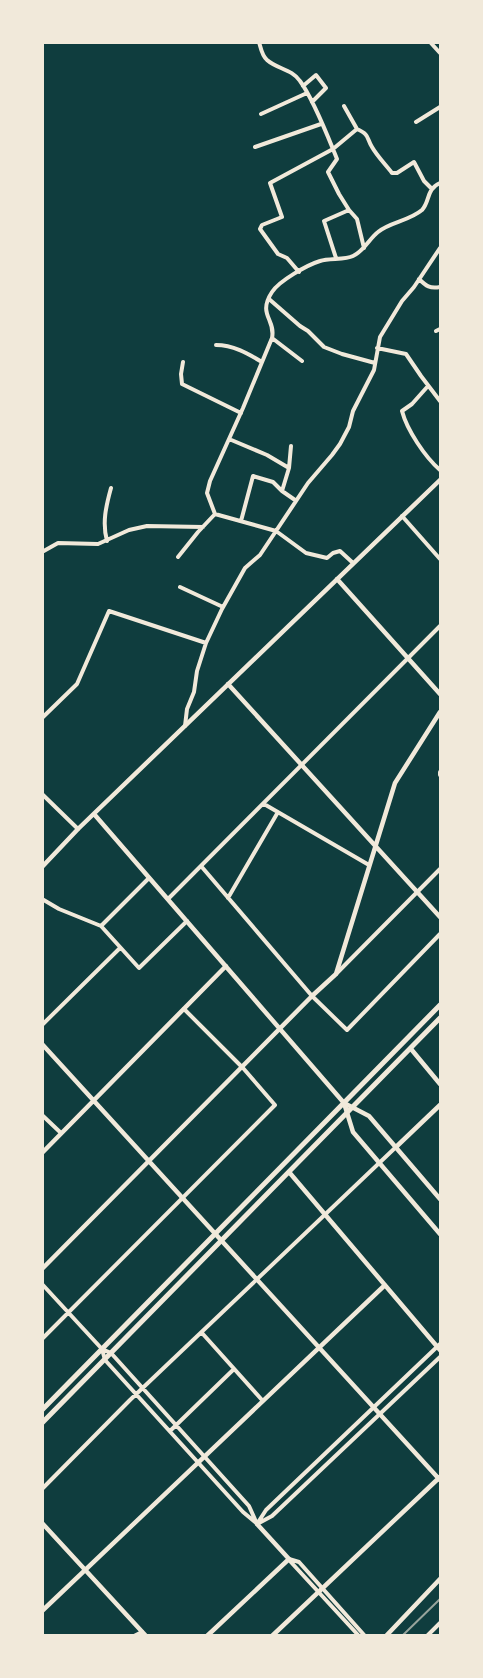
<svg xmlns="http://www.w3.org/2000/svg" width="483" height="1678" font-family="Cabin,sans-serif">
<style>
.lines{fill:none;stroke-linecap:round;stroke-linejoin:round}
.minor{stroke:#f1e9da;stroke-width:4}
.tertiary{stroke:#f1e9da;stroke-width:4.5}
.secondary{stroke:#f1e9da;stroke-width:5}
.rail{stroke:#97a49c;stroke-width:2}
</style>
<rect width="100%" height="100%" fill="#0f3d3e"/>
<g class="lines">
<path class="minor" d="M259,42C261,49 262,56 267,60C277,69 292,69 300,81C314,100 328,137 337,159L328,172L339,194L349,210L357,219L364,248
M430,42L440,53
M303,86L316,75L326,88L312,102
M344,106L357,129
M261,114L307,93
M416,122L440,107
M255,147L321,124
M336,258L324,221L349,210
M299,272L287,258L278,254L260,229L262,225L282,217L270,183L333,149L357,129C370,135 366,137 372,147C377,156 386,165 392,173H397L414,162L424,181L432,189
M419,279C426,286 430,289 440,287
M269,299L300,326L308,331L324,347L342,354L375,363
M436,331L440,329
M272,338L302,361
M216,345C233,345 247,353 262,362
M377,348L406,354L421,376L440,401
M183,362L181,374L182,384L241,413
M428,386L412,404L402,411C407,430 425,457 440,470
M229,439L267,455L289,468L282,491
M289,468L291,446
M215,514L207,493L210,481L243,408L272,338C276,319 257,315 272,292C279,281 307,265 320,261C329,258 345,260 353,256C364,251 369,239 378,232C390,222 409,221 422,210C430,202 426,189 440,183
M402,516L440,559
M241,521L253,476L273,482L282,491L295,500
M107,541C102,523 106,506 111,488
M42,552L58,543L98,544L129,530L147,526L203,527
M178,557L198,532L215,514L276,531L306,553L327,558L333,553L340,551L353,563
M180,587L223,607
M42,718L77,684L109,611L206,643
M185,726L187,709L194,692L197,671L206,643L222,609L245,568L260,555L308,483L332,455L340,444L349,427L353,411L374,370L380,337L402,301L414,287L440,248
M440,772V775
M42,794L78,829
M264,804L369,865
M201,866L312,996L347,1030L440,934
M149,878L101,926L139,968L187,921
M228,898L278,812
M42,899L59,909L101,926
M168,899L440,626
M336,974L440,869
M42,1025L120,948
M42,1115L61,1133
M42,1284L102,1349L111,1353L249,1506L257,1524
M202,1333L262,1400
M42,1339L275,1105L243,1068L184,1009
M102,1349L105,1360L243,1512L255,1522
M170,1431L234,1369
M42,1489L130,1400L396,1147
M259,1523L272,1516L440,1357
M257,1524L266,1510L440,1344
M289,1559L299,1562L365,1636
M289,1560L359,1636
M134,1636L142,1632
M427,1636L440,1623"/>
<path class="tertiary" d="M337,579L440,694
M228,684L440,917
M94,814L344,1103L369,1116L440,1199
M42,867L78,829L440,480
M42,1044L440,1480
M411,1049L440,1084
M344,1103L353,1132L440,1234
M396,1147L440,1105
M42,1153L226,966
M289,1172L440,1350
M42,1269L312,996L336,974L395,783L440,712
M42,1523L146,1636
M42,1611L385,1285
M207,1636L289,1559L257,1524
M272,1636L440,1477
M386,1636L440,1579"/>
<path class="secondary" d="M42,1410L440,1005
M42,1423L440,1018"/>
<path class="rail" d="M402,1636L440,1599"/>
</g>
<rect width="483" height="1678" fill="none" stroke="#f1e9da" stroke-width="88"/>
</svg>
